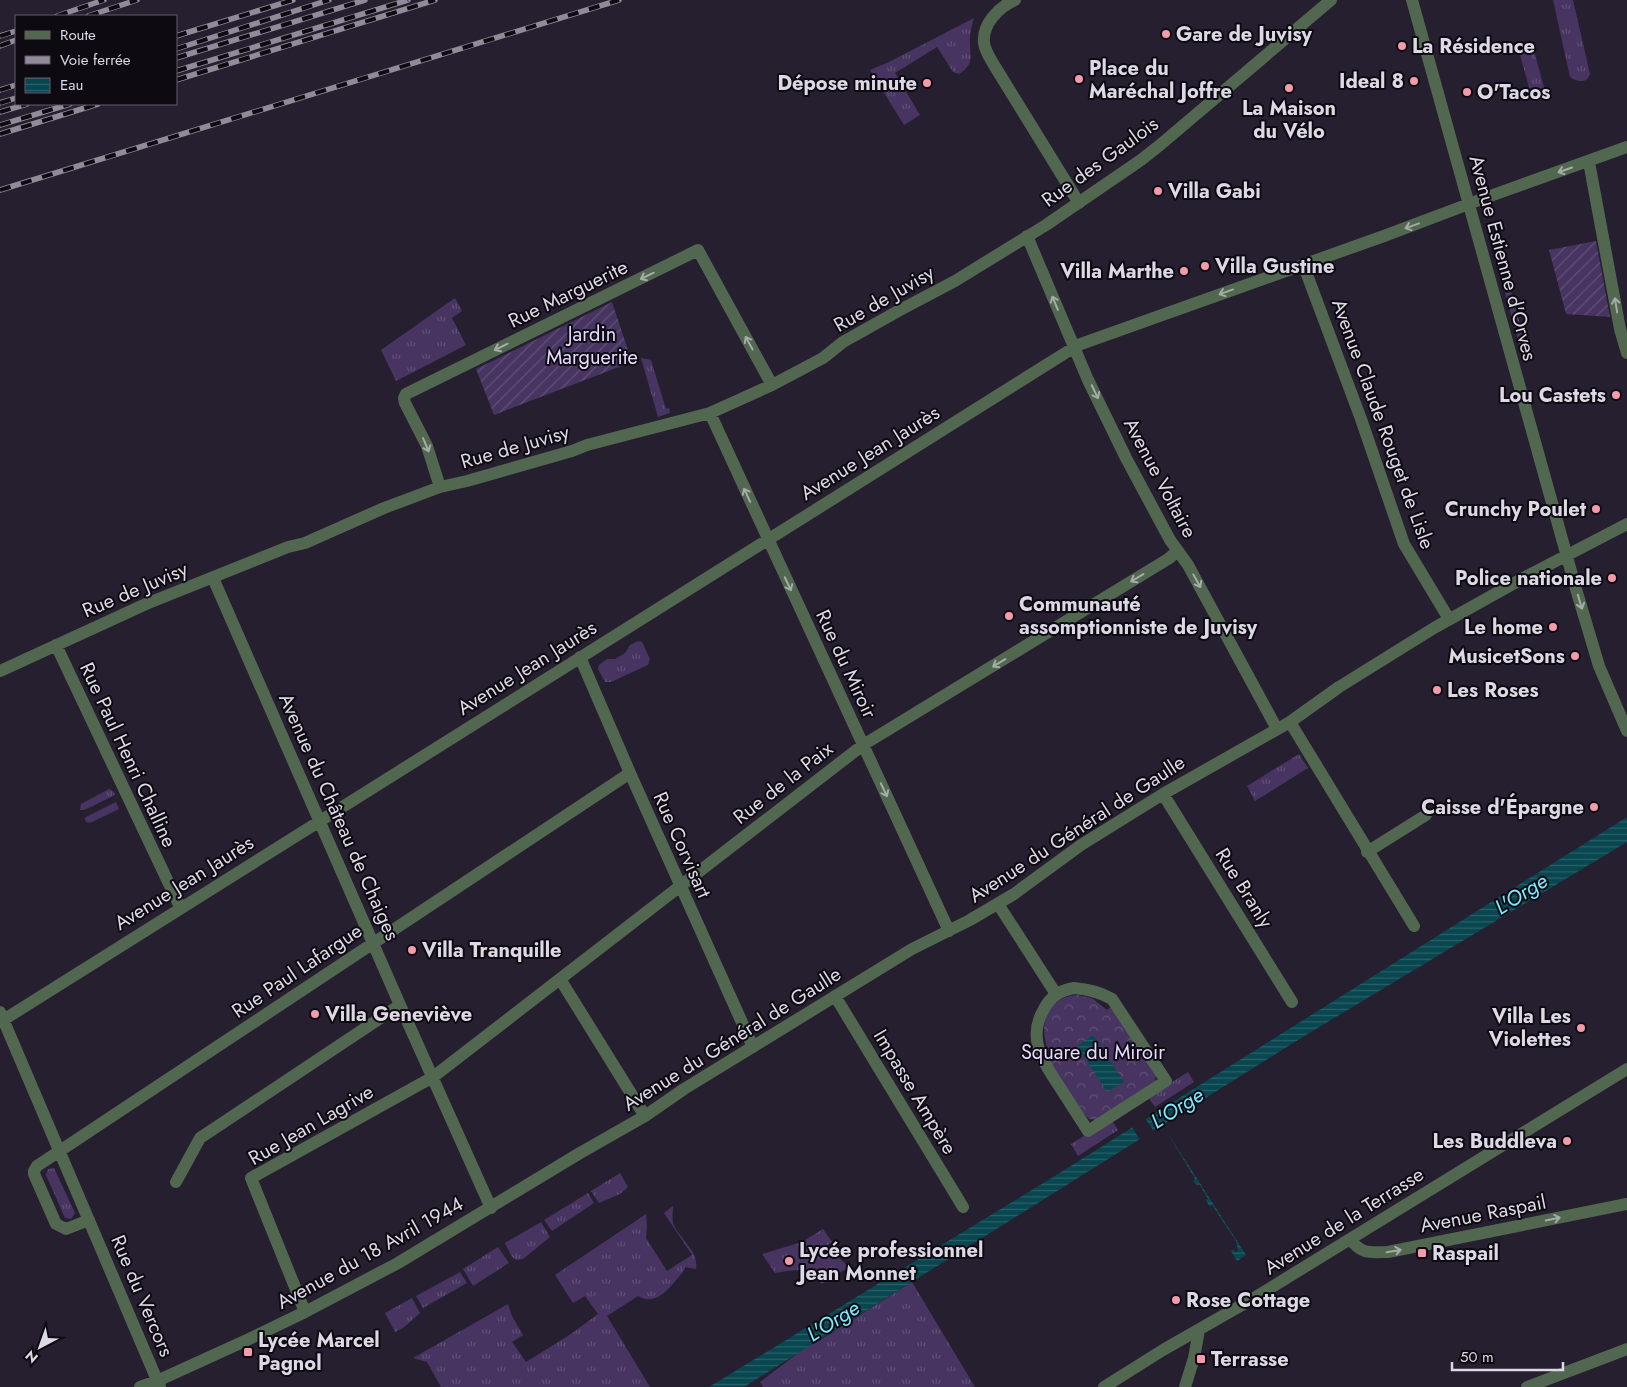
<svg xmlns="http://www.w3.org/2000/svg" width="1627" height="1387" font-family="Jost,sans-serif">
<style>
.grass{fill:url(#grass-tufts)}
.forest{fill:url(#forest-crowns)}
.garden{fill:url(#garden-furrows)}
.water{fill:url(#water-rules)}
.pier{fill:#261f30}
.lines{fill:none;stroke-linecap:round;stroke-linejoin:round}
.minor{stroke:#51674f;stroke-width:12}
.rail-casing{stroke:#908a99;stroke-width:5.5}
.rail{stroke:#0d0a12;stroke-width:4;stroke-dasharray:11;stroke-linecap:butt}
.oneway{stroke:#a4aba8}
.poi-dot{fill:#f39aab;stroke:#0d0a12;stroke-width:2}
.labels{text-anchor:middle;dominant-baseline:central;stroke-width:4;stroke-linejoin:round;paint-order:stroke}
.poi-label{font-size:20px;font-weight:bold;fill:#dcd8e4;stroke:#0d0a12;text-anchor:start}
.street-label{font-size:20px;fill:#dcd8e4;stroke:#0d0a12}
.park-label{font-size:20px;fill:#e7daff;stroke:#0d0a12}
.water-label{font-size:21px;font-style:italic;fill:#7ce9fd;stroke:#0d0a12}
</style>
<defs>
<pattern id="grass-tufts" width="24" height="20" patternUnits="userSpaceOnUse" patternTransform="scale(1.25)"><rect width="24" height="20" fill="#473461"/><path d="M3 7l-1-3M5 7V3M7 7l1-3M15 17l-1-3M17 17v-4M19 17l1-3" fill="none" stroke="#615178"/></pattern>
<pattern id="forest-crowns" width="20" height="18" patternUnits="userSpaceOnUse" patternTransform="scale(1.25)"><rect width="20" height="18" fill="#473461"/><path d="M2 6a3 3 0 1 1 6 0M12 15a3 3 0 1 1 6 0" fill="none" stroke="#615178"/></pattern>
<pattern id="garden-furrows" width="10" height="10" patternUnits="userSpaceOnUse" patternTransform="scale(1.25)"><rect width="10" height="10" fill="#473461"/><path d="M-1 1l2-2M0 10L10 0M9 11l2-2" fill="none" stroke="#615178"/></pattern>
<pattern id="water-rules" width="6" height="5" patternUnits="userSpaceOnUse" patternTransform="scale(1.25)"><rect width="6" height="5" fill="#084750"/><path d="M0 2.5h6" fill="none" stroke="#2b6169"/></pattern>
</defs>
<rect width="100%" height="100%" fill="#261f30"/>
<path class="grass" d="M1553,0H1573L1590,74C1587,84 1577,82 1570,77Z
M974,18C972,25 970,32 970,38C969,55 976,63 959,74L953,72L937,47L895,73L920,115L904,125L870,70L889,62Z
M1533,47L1547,98L1533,102L1519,51Z
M1511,292L1528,353L1522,354L1505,293Z
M455,298L462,311L452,318L466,345L396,381L381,350Z
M641,358L651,360L666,409L669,408L670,413L658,417Z
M638,641L642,642L650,659L648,665L611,682H605L598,669L599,665L607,659H615L625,653L630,645Z
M1299,754L1308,768L1255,801L1247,786Z
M109,789L113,791L115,794L113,796L84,810H80L81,804Z
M116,802L119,809L90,823L86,822L85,819L86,817Z
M1188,1072L1194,1082L1155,1107L1148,1097Z
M1111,1119L1118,1130L1078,1156L1071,1144Z
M54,1168L75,1213L71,1219L65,1218L46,1175L48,1169Z
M620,1173L628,1187L620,1194L599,1203L591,1191Z
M588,1193L594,1203L552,1231L544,1220Z
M673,1206C673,1211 672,1218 673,1223C679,1239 699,1250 696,1269L685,1267L683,1272C671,1285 658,1308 638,1296L607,1316L650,1387H441L427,1362L413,1358L508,1304L512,1316L523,1335L512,1342L526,1362L571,1334L598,1314L585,1296L573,1303L555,1275L646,1214L647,1225L646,1238L667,1271L692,1255L664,1213Z
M541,1222L550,1237L523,1259L516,1260L512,1257L505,1243Z
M823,1229L832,1242L826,1246L849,1267L822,1284C802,1267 800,1269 775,1273L762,1254L802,1242Z
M498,1247L509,1263L473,1286L463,1269Z
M460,1272L467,1283L423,1308L416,1296Z
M912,1282L975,1387H763L760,1382L810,1344L820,1340Z
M412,1298L420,1313L403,1328L395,1332L385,1313Z"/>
<path class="forest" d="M1077,995L1092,998L1107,1010L1112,1006L1156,1074L1155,1081L1096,1120L1089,1119L1085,1115L1043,1052L1048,1049C1038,1024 1047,997 1077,995Z"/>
<path class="garden" d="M1596,241L1610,317L1566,314L1549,250Z
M612,302L632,362L494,415L476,369Z"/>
<path class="water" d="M1627,817V842L1306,1035L744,1387H709L1058,1174Z
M1093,1035L1124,1082L1107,1092L1077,1046Z
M1167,1132L1246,1255L1237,1261L1231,1251L1233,1249L1235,1252L1238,1251L1236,1241L1212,1205L1209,1206L1206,1200L1208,1199L1199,1184L1197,1185L1193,1181L1195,1179Z"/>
<path class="pier" d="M1144,1117L1155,1133L1141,1142L1131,1125Z"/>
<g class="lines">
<path class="minor" d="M1015,0C999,7 982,24 984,43C985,51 990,58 994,65L1079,203
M1412,0L1576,589L1599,666L1627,731
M1589,162L1620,329L1627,353
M1027,236L1088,380L1126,458L1170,540L1188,565L1277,729
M1303,264L1361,419L1404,544L1449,619
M710,413L949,931
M440,487L427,446L405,403L404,398L406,394L698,250L772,385
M213,578L400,1005L491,1208
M56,645L180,907
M580,657L630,773L753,1047
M0,671L146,604L288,547L305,543L384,508L440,487L467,481L572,451L587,445L710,413L772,385L823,358L843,342L900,310L955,281L1046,225L1141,160L1160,145L1331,0
M1290,722L1414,926
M1163,794L1292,1002
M1367,852L1426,815
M998,904L1056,994
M560,979L645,1116
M1074,988C1087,989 1100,992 1112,999L1166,1081L1088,1131C1079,1117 1070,1103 1061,1089C1044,1063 1026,1039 1044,1009C1050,997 1061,990 1074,988Z
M835,996L963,1207
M0,1012L160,1387
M0,1022L1078,345L1384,236L1482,199L1627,147
M176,1182L200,1138L400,1005
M89,1220L66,1229L56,1224L34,1174V1171L37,1166L630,773
M1350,1239C1362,1255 1370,1252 1388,1252L1627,1204
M305,1312L251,1178L433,1077L863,745L1168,559L1178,551
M140,1387L157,1381L247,1340L305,1312L398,1263L580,1153L645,1116L684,1089L912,949L970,920L1014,894L1081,845L1163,794L1290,722L1339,687L1434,628L1529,575L1627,524
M1104,1387L1163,1350L1254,1298L1627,1069
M1185,1387L1194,1358L1199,1330
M1527,1387L1627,1349"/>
<g class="rail-casing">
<path id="rail" d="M57,16L104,0
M88,16L137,0
M0,36L16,31
M176,36L293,0
M0,46L16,40
M176,49L329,0
M176,58L365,0
M176,71L408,0
M176,80L435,0
M0,90L16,85
M0,103L16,98
M0,112L27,104
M0,125L70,104
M0,134L98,104
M0,190L619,0"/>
</g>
<use href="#rail" class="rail"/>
</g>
<defs><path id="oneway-shaft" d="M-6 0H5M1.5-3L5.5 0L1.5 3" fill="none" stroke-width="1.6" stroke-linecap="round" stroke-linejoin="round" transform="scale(1.25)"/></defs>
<g class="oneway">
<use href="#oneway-shaft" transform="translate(1565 170) rotate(161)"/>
<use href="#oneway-shaft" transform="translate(1412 226) rotate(160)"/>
<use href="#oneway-shaft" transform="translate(647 276) rotate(154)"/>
<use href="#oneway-shaft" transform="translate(1226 292) rotate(160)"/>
<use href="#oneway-shaft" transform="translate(1055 303) rotate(-113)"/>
<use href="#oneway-shaft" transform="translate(1616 305) rotate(-99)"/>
<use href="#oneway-shaft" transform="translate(749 343) rotate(-119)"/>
<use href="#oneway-shaft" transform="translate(501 347) rotate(154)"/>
<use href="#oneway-shaft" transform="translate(1095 392) rotate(64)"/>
<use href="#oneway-shaft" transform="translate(426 445) rotate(67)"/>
<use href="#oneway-shaft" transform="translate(747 495) rotate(-115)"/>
<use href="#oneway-shaft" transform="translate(1137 578) rotate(149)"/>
<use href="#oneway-shaft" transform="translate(1197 581) rotate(61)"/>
<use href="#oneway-shaft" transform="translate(788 584) rotate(65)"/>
<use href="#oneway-shaft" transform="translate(1580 602) rotate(73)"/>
<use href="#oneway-shaft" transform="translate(999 663) rotate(149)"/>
<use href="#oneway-shaft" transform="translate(884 790) rotate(65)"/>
<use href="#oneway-shaft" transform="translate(1553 1219) rotate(-11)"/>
<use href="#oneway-shaft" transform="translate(1394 1251) rotate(-10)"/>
</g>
<g class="poi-dot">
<circle cx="1166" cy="34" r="5"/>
<circle cx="1402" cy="46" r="5"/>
<circle cx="1079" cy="79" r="5"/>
<circle cx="1414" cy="81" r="5"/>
<circle cx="927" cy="83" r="5"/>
<circle cx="1289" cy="88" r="5"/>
<circle cx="1467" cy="92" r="5"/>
<circle cx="1158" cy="191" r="5"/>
<circle cx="1205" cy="266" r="5"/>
<circle cx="1184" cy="271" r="5"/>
<circle cx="1616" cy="395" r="5"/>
<circle cx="1596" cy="509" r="5"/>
<circle cx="1612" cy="578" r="5"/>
<circle cx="1009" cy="616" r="5"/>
<circle cx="1553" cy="627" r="5"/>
<circle cx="1575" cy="656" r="5"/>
<circle cx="1437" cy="690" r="5"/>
<circle cx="1594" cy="807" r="5"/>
<circle cx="412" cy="950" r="5"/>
<circle cx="315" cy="1014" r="5"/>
<circle cx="1581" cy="1028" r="5"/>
<circle cx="1567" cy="1141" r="5"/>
<rect x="1417" y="1248" width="10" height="10" rx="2.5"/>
<circle cx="789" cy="1261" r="5"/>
<circle cx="1176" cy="1300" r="5"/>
<rect x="243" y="1347" width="10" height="10" rx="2.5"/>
<rect x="1196" y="1354" width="10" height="10" rx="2.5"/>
</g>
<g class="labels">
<g class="poi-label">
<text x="1176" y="34">Gare de Juvisy</text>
<text x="1412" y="46">La Résidence</text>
<text x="1089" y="68">Place du<tspan x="1089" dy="23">Maréchal Joffre</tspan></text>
<text x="1404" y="81" text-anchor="end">Ideal 8</text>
<text x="917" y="83" text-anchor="end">Dépose minute</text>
<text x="1477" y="92">O'Tacos</text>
<text x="1289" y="108" text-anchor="middle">La Maison<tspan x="1289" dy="23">du Vélo</tspan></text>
<text x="1168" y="191">Villa Gabi</text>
<text x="1215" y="266">Villa Gustine</text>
<text x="1174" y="271" text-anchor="end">Villa Marthe</text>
<text x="1606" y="395" text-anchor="end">Lou Castets</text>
<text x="1586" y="509" text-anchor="end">Crunchy Poulet</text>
<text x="1602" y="578" text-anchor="end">Police nationale</text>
<text x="1019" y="604">Communauté<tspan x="1019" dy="23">assomptionniste de Juvisy</tspan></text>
<text x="1543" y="627" text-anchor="end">Le home</text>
<text x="1565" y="656" text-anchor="end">MusicetSons</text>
<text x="1447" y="690">Les Roses</text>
<text x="1584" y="807" text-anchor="end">Caisse d'Épargne</text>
<text x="422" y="950">Villa Tranquille</text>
<text x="325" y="1014">Villa Geneviève</text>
<text x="1571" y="1016" text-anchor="end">Villa Les<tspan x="1571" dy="23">Violettes</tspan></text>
<text x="1557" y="1141" text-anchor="end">Les Buddleva</text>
<text x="799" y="1250">Lycée professionnel<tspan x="799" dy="23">Jean Monnet</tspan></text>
<text x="1432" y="1253">Raspail</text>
<text x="1186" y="1300">Rose Cottage</text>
<text x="258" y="1340">Lycée Marcel<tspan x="258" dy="23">Pagnol</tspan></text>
<text x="1211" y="1359">Terrasse</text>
</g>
<g class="street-label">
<text transform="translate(1100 162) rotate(-36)">Rue des Gaulois</text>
<text transform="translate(1503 258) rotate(75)">Avenue Estienne d'Orves</text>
<text transform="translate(568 294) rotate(-26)">Rue Marguerite</text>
<text transform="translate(884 299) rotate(-30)">Rue de Juvisy</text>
<text transform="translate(1383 424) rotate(70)">Avenue Claude Rouget de Lisle</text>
<text transform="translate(515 447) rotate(-16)">Rue de Juvisy</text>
<text transform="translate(870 453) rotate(-32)">Avenue Jean Jaurès</text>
<text transform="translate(1160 478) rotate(62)">Avenue Voltaire</text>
<text transform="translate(135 590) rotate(-23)">Rue de Juvisy</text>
<text transform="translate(846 664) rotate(65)">Rue du Miroir</text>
<text transform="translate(527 668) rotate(-32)">Avenue Jean Jaurès</text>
<text transform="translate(128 755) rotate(65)">Rue Paul Henri Challine</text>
<text transform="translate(783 783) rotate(-38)">Rue de la Paix</text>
<text transform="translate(339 817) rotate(66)">Avenue du Château de Chaiges</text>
<text transform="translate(1077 829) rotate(-33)">Avenue du Général de Gaulle</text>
<text transform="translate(682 845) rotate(66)">Rue Corvisart</text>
<text transform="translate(184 883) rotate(-32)">Avenue Jean Jaurès</text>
<text transform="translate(1244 888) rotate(58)">Rue Branly</text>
<text transform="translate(297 971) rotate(-34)">Rue Paul Lafargue</text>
<text transform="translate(732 1039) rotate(-32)">Avenue du Général de Gaulle</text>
<text transform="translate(915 1092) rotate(59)">Impasse Ampère</text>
<text transform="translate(311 1125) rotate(-30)">Rue Jean Lagrive</text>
<text transform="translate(1483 1214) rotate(-11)">Avenue Raspail</text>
<text transform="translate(1344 1221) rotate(-32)">Avenue de la Terrasse</text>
<text transform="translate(370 1253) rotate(-29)">Avenue du 18 Avril 1944</text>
<text transform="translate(142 1296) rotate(67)">Rue du Vercors</text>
</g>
<g class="park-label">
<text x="592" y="334">Jardin<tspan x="592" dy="23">Marguerite</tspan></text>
<text x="1093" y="1052">Square du Miroir</text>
</g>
<g class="water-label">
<text transform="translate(1521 894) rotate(-32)">L'Orge</text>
<text transform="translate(1177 1108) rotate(-32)">L'Orge</text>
<text transform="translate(833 1321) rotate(-32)">L'Orge</text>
</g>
</g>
<rect x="15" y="15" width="162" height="90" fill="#0d0a12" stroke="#605c66"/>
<rect x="25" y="31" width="25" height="8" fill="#51674f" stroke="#605c66"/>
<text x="60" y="40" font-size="15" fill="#dcd8e4">Route</text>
<rect x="25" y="56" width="25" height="8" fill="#908a99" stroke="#605c66"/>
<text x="60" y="65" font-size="15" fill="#dcd8e4">Voie ferrée</text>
<rect x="25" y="78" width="25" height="15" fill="url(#water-rules)" stroke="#605c66"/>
<text x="60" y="90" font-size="15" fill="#dcd8e4">Eau</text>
<g transform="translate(40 1347) rotate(221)" stroke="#0d0a12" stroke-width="4" paint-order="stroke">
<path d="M0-4L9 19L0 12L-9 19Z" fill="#dcd8e4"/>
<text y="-8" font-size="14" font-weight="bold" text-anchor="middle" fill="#dcd8e4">N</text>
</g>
<path d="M1452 1362v8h111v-8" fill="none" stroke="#dcd8e4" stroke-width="2.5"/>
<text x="1460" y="1362" font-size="15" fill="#dcd8e4" stroke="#0d0a12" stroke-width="4" paint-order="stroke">50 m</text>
</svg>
